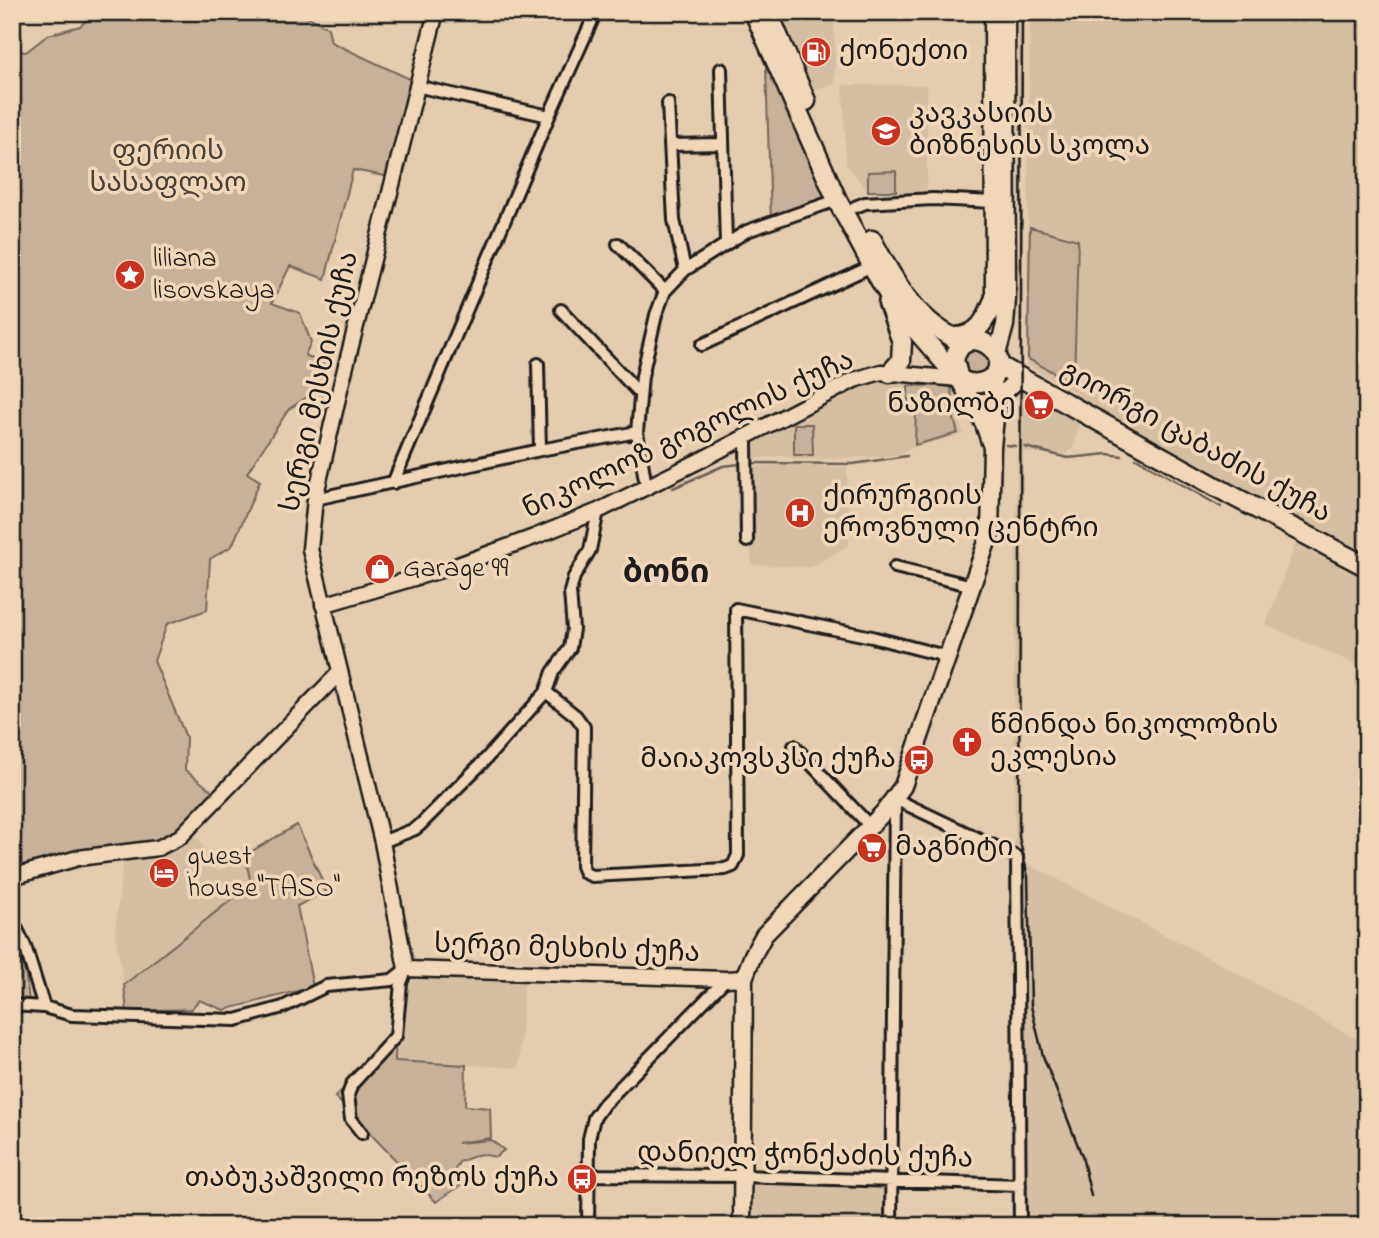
<svg xmlns="http://www.w3.org/2000/svg" width="1379" height="1238" font-family="'Indie Flower','Noto Sans Georgian',sans-serif">
<style>
.built{fill:#d4bea4}
.green{fill:#c7b19a;stroke:#72665b;stroke-width:2}
.lines{fill:none;stroke-linecap:round;stroke-linejoin:round}
.stream{stroke:#685f54;stroke-width:2.5}
.minor-casing{stroke:#1c1c1c;stroke-width:16}
.tertiary-casing{stroke:#1c1c1c;stroke-width:19}
.secondary-casing{stroke:#1c1c1c;stroke-width:21}
.primary-casing{stroke:#1c1c1c;stroke-width:23}
.minor{stroke:#f1d7b9;stroke-width:10}
.tertiary{stroke:#f1d7b9;stroke-width:14}
.secondary{stroke:#f1d7b9;stroke-width:16}
.primary{stroke:#f1d7b9;stroke-width:18}
.rail{stroke:#1c1c1c;stroke-width:2.5}
.labels{text-anchor:middle;dominant-baseline:central;stroke-width:7;stroke-linejoin:round;paint-order:stroke}
.poi-label{font-size:28px;fill:#1c1c1c;stroke:#f1d7b9;text-anchor:start}
.park-label{font-size:28px;fill:#47413c;stroke:#f1d7b9}
.street-label{font-size:28px;fill:#1c1c1c;stroke:#f1d7b9}
.quarter-label{font-size:32px;font-weight:bold;fill:#1c1c1c;stroke:#f1d7b9}
</style>
<rect width="100%" height="100%" fill="#e4ccb0"/>
<filter id="ink" filterUnits="userSpaceOnUse"><feTurbulence type="fractalNoise" baseFrequency=".0143" numOctaves="2"/><feDisplacementMap in="SourceGraphic" scale="14" xChannelSelector="R" yChannelSelector="G"/><feConvolveMatrix kernelMatrix="1 2 1 2 8 2 1 2 1" color-interpolation-filters="sRGB"/></filter>
<g filter="url(#ink)">
<path class="built" d="M786,12H834L835,84L814,89L782,21Z
M1018,12H1023V363L1019,360Z
M1030,12H1367V557L1076,396V393L1026,364Z
M843,85H927V194L868,192L846,164Z
M868,383H955L957,415L964,434L912,448L894,456L802,460L780,456L753,459L755,441L815,408Z
M1022,390L1040,394L1081,416L1073,448L1064,456L1023,452L1021,846L1015,850L1014,682L1017,462L1018,442H1021Z
M785,465L847,467L849,545L811,567L752,565L750,547L754,467Z
M1297,539L1367,576V669L1266,625Z
M194,831L218,871L245,855L251,884L124,985L115,932L123,861L145,858L182,844Z
M1022,861L1211,959L1367,1045V1226H1027Z
M407,977L524,983L519,1068L397,1060L400,1020Z
M751,1185L885,1188V1226H749Z"/>
<path class="green" d="M96,12H309L307,16L328,28L331,42L412,80L390,177L353,170L325,279L290,266L272,303L300,313L311,342L305,355L327,365L321,401L312,394L289,409L247,473L260,481L232,546L210,559L207,610L167,624L154,661L186,737L185,770L219,796L180,837L12,877V50L26,52L48,35L80,26Z
M775,59L837,200L771,223L766,67Z
M896,171V191H868V172Z
M1030,227L1078,240L1074,383L1028,359Z
M979,347L991,362L985,375H966L962,356L965,352Z
M951,385L953,415L958,433L915,445L916,408L908,407V386Z
M794,424H812L813,455H794Z
M297,825L327,891L297,906L313,987L224,1010L199,1000L191,1009L127,1011L124,985L251,884L245,855Z
M12,931L26,977L29,1000L12,999Z
M396,1036L395,1061L466,1065L465,1106L490,1108L491,1138L457,1143L491,1140L504,1150L496,1157L480,1154L459,1162L454,1171L465,1182L436,1202L335,1097Z"/>
<g class="lines">
<path class="stream" d="M1006,445L1015,446
M1025,447L1068,458L1108,454L1122,456
M1136,458L1221,507
M754,463L853,464L907,456
M673,488L723,466L740,464"/>
<g class="minor-casing">
<path id="minor" d="M721,69L726,243
M416,86L549,116
M668,103L674,220L685,270
M670,145L723,144
M855,207L865,203L933,199L993,202
M618,244L665,291
M561,310L640,394
M702,345L872,266
M538,364L540,450
M746,437L747,541
M393,483L549,116L596,12
M646,486L637,432L642,376L656,315L665,291L685,270L747,231L837,200
M315,499L540,450L637,432
M895,567L973,586
M546,692L576,716L584,727L582,866L585,873L592,876L725,869L733,866L738,855L736,609L872,637L949,657
M794,746L870,826
M382,842L415,829L420,825L484,761L546,692L553,672L570,648L573,629L570,592L574,577L590,550L598,511
M12,919L25,946L44,1007
M12,1005L44,1007L72,1015L236,1020L283,1007L326,986L392,980L406,969
M362,1133L351,1119L348,1095L352,1084L396,1036L401,983L406,970
M588,1175L742,1176L1020,1185
M588,1226L589,1139L594,1118L604,1104L726,979
M891,1226L895,799L1017,857L1020,1226"/>
</g>
<g class="tertiary-casing">
<path id="tertiary" d="M436,12L340,389L315,499L310,549L382,842L406,969L726,979L744,978
M323,605L458,565L534,537L598,511L701,460L854,380L881,372L959,379
M12,877L78,858L158,848L180,837L339,673"/>
</g>
<g class="secondary-casing">
<path id="secondary" d="M990,314L994,299L993,12
M997,354L1005,325L1007,299L1006,12
M959,379L984,424L990,442
M997,399L1020,377
M742,1226L744,978L753,955L764,935L884,812L903,786L990,533L992,447L997,399L991,378"/>
</g>
<g class="primary-casing">
<path id="primary" d="M754,12L837,200L880,280L897,308L959,379C968,384 977,385 986,381C1024,362 966,313 954,360L959,379
M768,12L806,101
M872,240C894,282 919,327 966,343
M888,303L902,342L901,361L890,373
M956,337C978,336 986,320 993,302
M998,365L1229,494L1367,567"/>
</g>
<use href="#minor" class="minor"/>
<use href="#tertiary" class="tertiary"/>
<use href="#secondary" class="secondary"/>
<use href="#primary" class="primary"/>
<path class="rail" d="M1022,12L1019,837L1028,877L1031,1006L1043,1056L1082,1156L1091,1196"/>
</g>
</g>
<defs>
<g id="fuel-disc" transform="scale(1.575)"><circle r="9.5" fill="#c8321e" stroke="#f1d7b9"/><path d="M-5.5-6h7V0h2V4h1.3V-2.5L3-4.5l.8-.8L6-3V5H2.5V1h-1V6h-7ZM-4.2-4.7v3.2H.2V-4.7Z" fill="#fff"/></g>
<g id="school-disc" transform="scale(1.575)"><circle r="9.5" fill="#c8321e" stroke="#f1d7b9"/><path d="M0-5L7-2L0 1L-7-2ZM-4 1L0 2.5L4 1V4Q0 6-4 4Z" fill="#fff"/></g>
<g id="sight-disc" transform="scale(1.575)"><circle r="9.5" fill="#c8321e" stroke="#f1d7b9"/><path d="M0-6L1.8-2.2L6-1.7L2.9 1.2L3.7 5.4L0 3.3L-3.7 5.4L-2.9 1.2L-6-1.7L-1.8-2.2Z" fill="#fff"/></g>
<g id="supermarket-disc" transform="scale(1.575)"><circle r="9.5" fill="#c8321e" stroke="#f1d7b9"/><path d="M-6-5.5h2.5l.6 2H6L4.5 2H-2.5L-4.4-4H-6ZM-1.5 3.2a1.3 1.3 0 1 0 .1 0ZM3 3.2a1.3 1.3 0 1 0 .1 0Z" fill="#fff"/></g>
<g id="hospital-disc" transform="scale(1.575)"><circle r="9.5" fill="#c8321e" stroke="#f1d7b9"/><path d="M-5-5h3v3.5h4V-5h3V5h-3V1.5h-4V5h-3Z" fill="#fff"/></g>
<g id="shop-disc" transform="scale(1.575)"><circle r="9.5" fill="#c8321e" stroke="#f1d7b9"/><path d="M-5-2.5h2.3a2.7 3.5 0 0 1 5.4 0H5L5.5 6h-11ZM-1.5-2.5h3a1.5 2.3 0 0 0-3 0Z" fill="#fff"/></g>
<g id="church-disc" transform="scale(1.575)"><circle r="9.5" fill="#c8321e" stroke="#f1d7b9"/><path d="M-1.2-6h2.4v3.5h3.3v2.4h-3.3V6h-2.4V-.1h-3.3v-2.4h3.3Z" fill="#fff"/></g>
<g id="bus-disc" transform="scale(1.575)"><circle r="9.5" fill="#c8321e" stroke="#f1d7b9"/><path d="M-5-6H5V4H4V6H2V4H-2V6H-4V4H-5ZM-3.5-4V0h7V-4ZM-3.5 1.2v1.5H-2V1.2ZM2 1.2v1.5H3.5V1.2Z" fill="#fff"/></g>
<g id="hotel-disc" transform="scale(1.575)"><circle r="9.5" fill="#c8321e" stroke="#f1d7b9"/><path d="M-6-4.5h1.5V1H6V5H4.5V3h-9V5H-6ZM-4 0a1.8 1.8 0 1 1 3.6 0ZM.5 0V-2.5h3Q6-2.5 6 0Z" fill="#fff"/></g>
</defs>
<g fill-rule="evenodd">
<use href="#fuel-disc" x="816" y="52"/>
<use href="#school-disc" x="886" y="131"/>
<use href="#sight-disc" x="130" y="275"/>
<use href="#supermarket-disc" x="1039" y="405"/>
<use href="#hospital-disc" x="800" y="513"/>
<use href="#shop-disc" x="380" y="569"/>
<use href="#church-disc" x="967" y="742"/>
<use href="#bus-disc" x="919" y="760"/>
<use href="#supermarket-disc" x="872" y="848"/>
<use href="#hotel-disc" x="164" y="873"/>
<use href="#bus-disc" x="582" y="1179"/>
</g>
<g class="labels">
<g class="poi-label">
<text x="839" y="52">ქონექთი</text>
<text x="909" y="115">კავკასიის<tspan x="909" dy="32">ბიზნესის სკოლა</tspan></text>
<text x="153" y="259">liliana<tspan x="153" dy="32">lisovskaya</tspan></text>
<text x="1016" y="405" text-anchor="end">ნაზილბე</text>
<text x="823" y="497">ქირურგიის<tspan x="823" dy="32">ეროვნული ცენტრი</tspan></text>
<text x="403" y="569">Garage 99</text>
<text x="990" y="726">წმინდა ნიკოლოზის<tspan x="990" dy="32">ეკლესია</tspan></text>
<text x="896" y="760" text-anchor="end">მაიაკოვსკსი ქუჩა</text>
<text x="895" y="848">მაგნიტი</text>
<text x="187" y="857">guest<tspan x="187" dy="32">house"TASO"</tspan></text>
<text x="559" y="1179" text-anchor="end">თაბუკაშვილი რეზოს ქუჩა</text>
</g>
<g class="park-label">
<text x="168" y="152">ფერიის<tspan x="168" dy="32">სასაფლაო</tspan></text>
</g>
<g class="street-label">
<text transform="translate(321 382) rotate(-77)">სერგი მესხის ქუჩა</text>
<text transform="translate(689 436) rotate(-25)">ნიკოლოზ გოგოლის ქუჩა</text>
<text transform="translate(1195 443) rotate(29)">გიორგი ცაბაძის ქუჩა</text>
<text transform="translate(567 950) rotate(2)">სერგი მესხის ქუჩა</text>
<text transform="translate(805 1157) rotate(1)">დანიელ ჭონქაძის ქუჩა</text>
</g>
<g class="quarter-label">
<text x="666" y="574">ბონი</text>
</g>
</g>
<rect width="1379" height="1238" fill="none" stroke="#f1d7b9" stroke-width="42"/>
<rect x="21" y="21" width="1337" height="1196" fill="none" stroke="#1c1c1c" stroke-width="2.5" filter="url(#ink)"/>
</svg>
